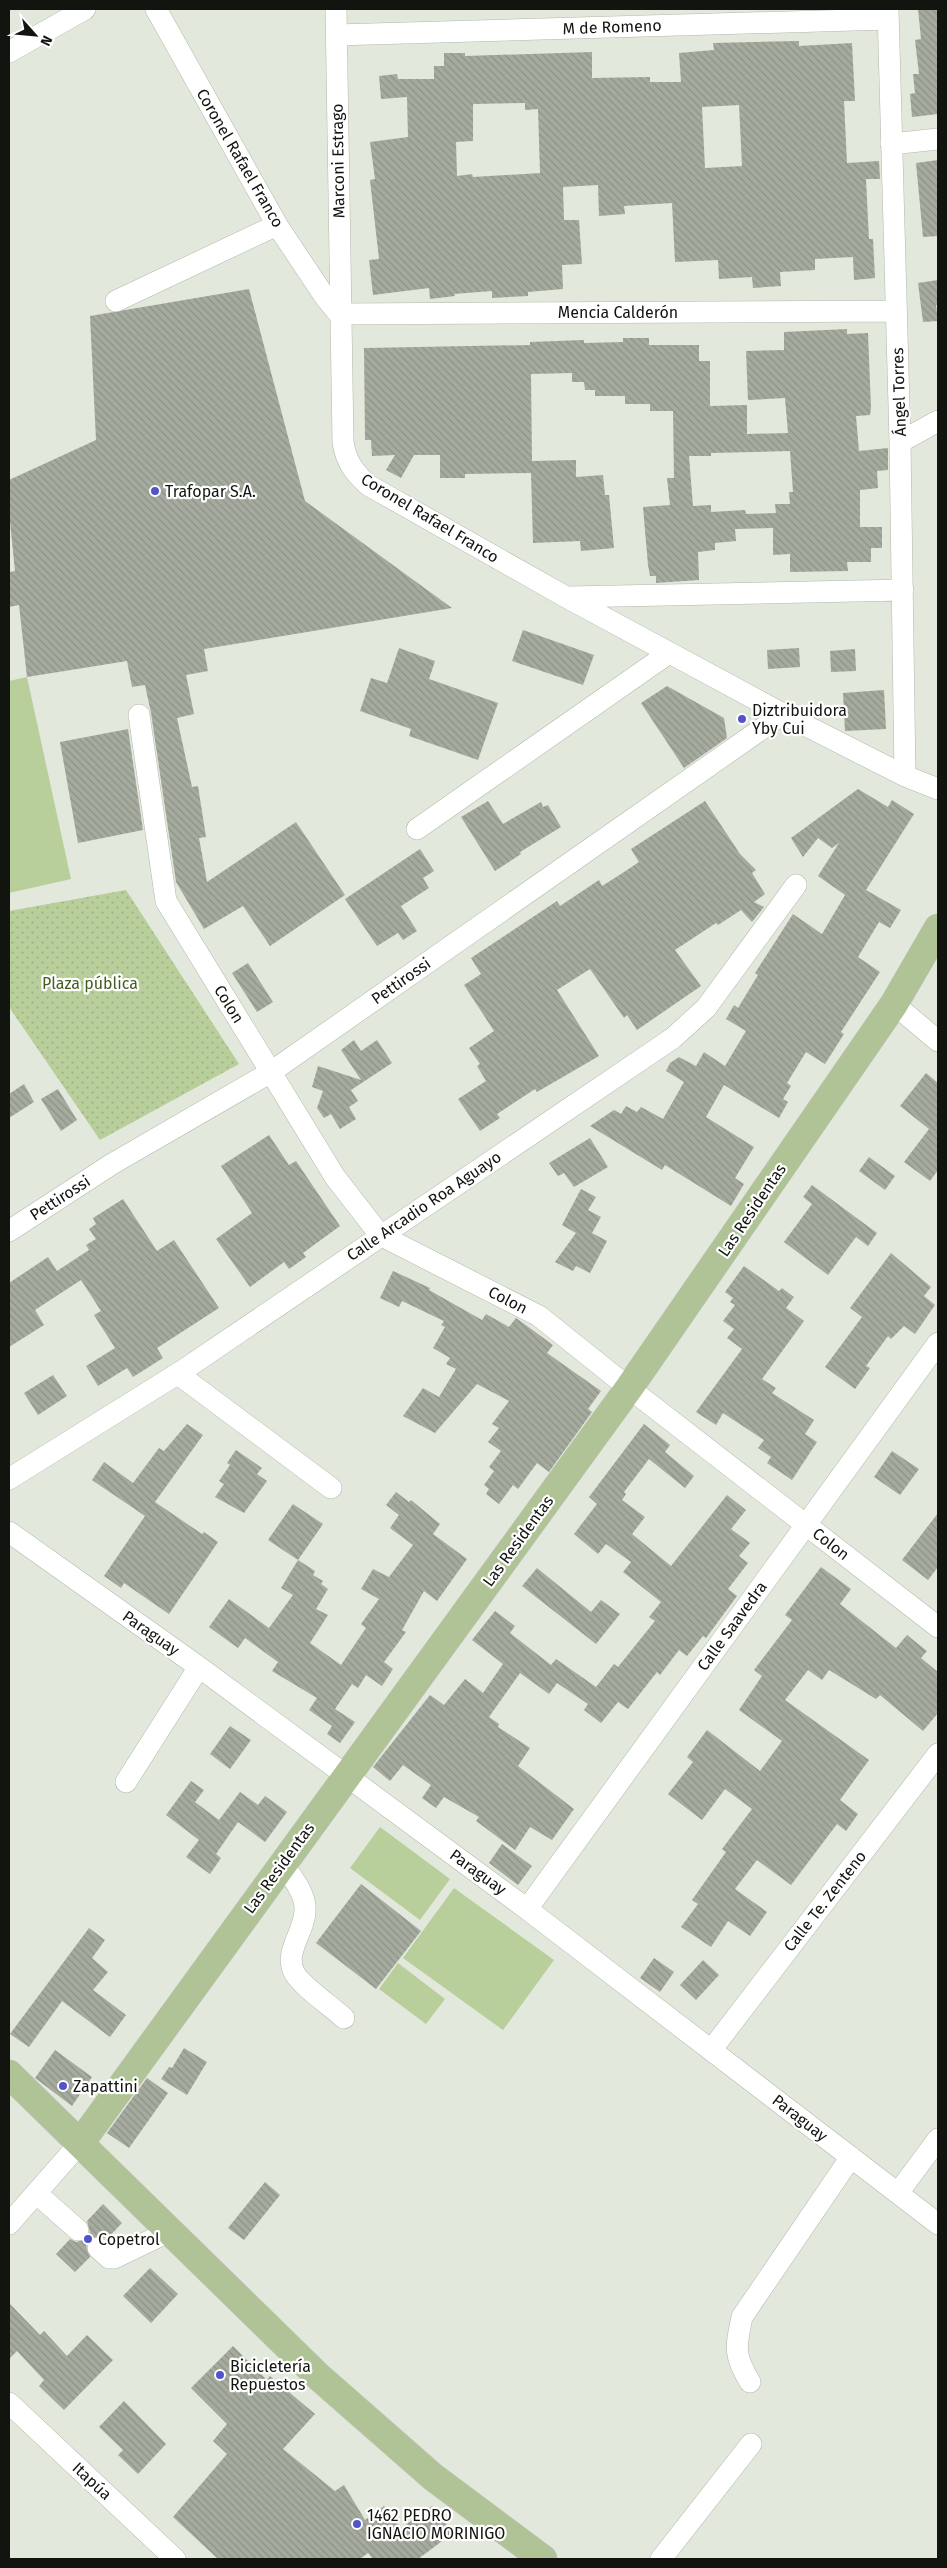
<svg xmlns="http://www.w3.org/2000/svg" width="947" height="2568" font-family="'Fira Sans',sans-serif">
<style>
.green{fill:#b8cf9b}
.park{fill:url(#park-dots)}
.building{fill:url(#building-back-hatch);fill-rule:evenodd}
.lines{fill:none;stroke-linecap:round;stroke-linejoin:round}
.minor-casing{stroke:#b2b8ac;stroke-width:22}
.major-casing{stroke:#c6c7c6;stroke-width:29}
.minor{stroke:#fff;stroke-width:21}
.major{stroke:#b0c396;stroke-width:28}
.poi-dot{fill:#5354cb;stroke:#fff;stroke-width:2}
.labels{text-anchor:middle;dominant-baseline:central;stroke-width:4.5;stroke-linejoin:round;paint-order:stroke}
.street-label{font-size:16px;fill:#121410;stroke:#fff}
.poi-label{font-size:16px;fill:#121410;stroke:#fff;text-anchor:start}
.park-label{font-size:16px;fill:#445b21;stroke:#fff}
</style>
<defs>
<pattern id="park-dots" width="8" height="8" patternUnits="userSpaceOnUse" patternTransform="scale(1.25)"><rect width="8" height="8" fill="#b8cf9b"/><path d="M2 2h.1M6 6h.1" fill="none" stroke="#9db184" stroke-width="1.8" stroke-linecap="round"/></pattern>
<pattern id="building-back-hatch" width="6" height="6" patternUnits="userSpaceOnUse" patternTransform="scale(1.25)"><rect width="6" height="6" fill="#a5ab9e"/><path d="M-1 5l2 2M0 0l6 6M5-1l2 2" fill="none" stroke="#8d9287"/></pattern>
</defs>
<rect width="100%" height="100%" fill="#e2e8db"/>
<path class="green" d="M27,677L71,879L9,893V681Z
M380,1827L450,1879L420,1920L350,1868Z
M454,1888L554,1960L503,2030L403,1958Z
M398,1963L445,1999L426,2024L379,1989Z"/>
<path class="park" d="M126,890L239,1064L100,1140L9,1007V911Z"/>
<path class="building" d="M918,9H938V114L912,117L910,94L915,93L913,74H919L915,40L921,39Z
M799,41V46L852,43L855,101H844L847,163L879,161L880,179H866L869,239H873L875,278L854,280L853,257L815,259V270L780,272L781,286L753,288L752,277L719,279L718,260L675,262L672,203L624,206L625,214L599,216L598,185L563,187L564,220H579L582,264L562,265L563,289L528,292V296L492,298V291L454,294L455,296L430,299L429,288L373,295L369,260L379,259L370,180L375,179L370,142L408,137L407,97L381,99L379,76L397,74L398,79H434V66H444V53H465V56L592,52V78L650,77V82H681L679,53L714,50L713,43ZM525,103V110L538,109L540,173L473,177L472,174L457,176L456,142L473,141V104ZM739,105L742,166L705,168L702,107Z
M938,160V236L923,237L916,163Z
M938,280V305H936L938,321L923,322L918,283Z
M249,289L305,501L452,608L204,649L208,671L186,675L194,714L177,718L192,787L198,786L206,837L199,838L207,882L296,822L345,895L270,946L243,906L204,929L176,882L151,713L145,685L132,687L127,661L27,677L19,605L9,607V572L15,571L9,512V480L96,440L90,316Z
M847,329V334L868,333L871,408L870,415L856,416L859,451L888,448V470L877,471L878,488L860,490V527H882V548H871V562H847L848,571L790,572V554L773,555V528L735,529L736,541L715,543V550L698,552L699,580L656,583V576H650L648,565L643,507L670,505L667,478H674L673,411H650V404H625V396H595V390H585L584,382H572V373L531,374L532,461L576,460V477L603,475L605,495H609L614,548L581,551L580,541L533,543L531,473L465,474V478H440V455H414L401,478L386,470L395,455L372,456L371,440H365L364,348L530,345V342L584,340V343L623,342V338H649V345H699V361H710V406L747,405V434L788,433L785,398L748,400L746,351L784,350V332ZM790,451L793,492H789L790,504H775L776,513L746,514L745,510L711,512V505L693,506L689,456H711V453Z
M523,630L594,655L583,685L512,661Z
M399,648L435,661L429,679L498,703L478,760L409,736L411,729L360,711L371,678L387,683Z
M799,648L800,667L768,669L767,650Z
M855,649L856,671L831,672L830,651Z
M667,686L724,718L727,738L684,768L641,703Z
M884,690L886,729L845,731L843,693Z
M128,729L143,830L78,843L60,742Z
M858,789L888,807L892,800L914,814L866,890L901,910L890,928L879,922L858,957L880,972L841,1032L844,1034L825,1064L806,1052L787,1083L791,1086L783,1099L788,1102L779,1118L724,1085L706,1117L754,1147L735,1178L744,1184L731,1206L665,1165L662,1170L590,1126L614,1110L621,1114L626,1106L637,1112L641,1107L663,1119L684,1082L666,1071L670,1063L679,1057L696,1066L704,1052L725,1066L746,1031L726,1019L734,1005L738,1008L758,975L755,973L793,914L822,934L845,895L818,876L839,843L832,848L818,838L803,857L791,838Z
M488,801L503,824L541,802L543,807L548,805L561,827L520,852L521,854L495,871L461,817Z
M705,801L740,854L756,870L752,873L765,894L754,902L764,907L752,922L741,910L718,925L716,923L675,950L701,986L637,1030L627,1015L624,1018L590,969L557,990L599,1056L537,1092L535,1089L497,1114L500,1118L480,1131L458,1099L486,1081L477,1066L480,1064L469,1048L494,1031L464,985L481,974L471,958L557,901L560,906L599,880L602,886L621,874L639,862L631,849Z
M420,849L434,871L423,878L429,888L401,906L417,931L403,940L398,933L377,946L345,899Z
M248,963L273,1002L257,1012L232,973Z
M354,1040L361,1051L377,1040L392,1063L351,1090L358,1101L349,1107L356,1119L340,1129L331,1114L324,1118L317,1108L323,1091L312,1087L318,1066L361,1080L341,1050Z
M926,1073L938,1083V1170L930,1181L904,1162L929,1129L900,1106Z
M24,1084L34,1102L9,1118V1094Z
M58,1089L77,1120L61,1131L41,1099Z
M269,1135L289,1165L296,1161L340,1226L303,1253L306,1257L289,1269L284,1262L250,1287L216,1239L252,1213L221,1166Z
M590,1138L608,1167L574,1187L564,1173L558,1176L549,1163Z
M869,1157L895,1176L885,1190L859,1171Z
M812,1185L877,1233L868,1246L856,1237L828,1275L784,1242L812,1204L803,1197Z
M581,1189L596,1197L588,1210L601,1217L592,1233L607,1241L590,1273L576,1266L573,1271L555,1262L576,1233L562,1225Z
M123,1199L157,1251L174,1240L219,1308L157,1348L163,1358L133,1377L127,1368L98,1386L86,1366L115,1348L94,1315L101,1311L81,1280L35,1310L44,1325L9,1347V1283L48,1257L57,1271L89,1250L86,1245L96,1239L89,1229L96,1224L93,1218Z
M891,1253L931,1287L924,1296L935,1305L915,1334L904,1326L891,1339L888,1336L866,1366L870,1368L855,1389L825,1367L862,1317L850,1308Z
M744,1266L779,1291L782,1288L794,1297L786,1308L804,1321L762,1379L776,1388L772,1393L814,1420L805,1434L817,1442L792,1480L767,1463L771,1457L758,1448L764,1440L723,1413L716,1425L696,1412L742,1349L727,1338L734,1329L723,1321L735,1305L730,1302L733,1298L725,1292Z
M393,1271L430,1288L429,1290L482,1320L486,1314L509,1327L516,1318L553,1345L547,1353L601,1391L588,1409L592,1412L549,1472L537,1463L518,1489L513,1485L499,1504L486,1494L489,1489L484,1485L494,1471L489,1467L501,1451L488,1442L499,1428L492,1424L509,1401L477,1384L435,1433L403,1416L423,1388L439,1397L456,1369L446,1364L450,1358L433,1348L445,1327L441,1325L444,1321L402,1301L399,1307L380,1298Z
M53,1375L67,1396L38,1415L24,1393Z
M187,1424L203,1435L155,1502L202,1534L204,1532L218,1542L169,1614L124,1583L121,1588L104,1576L145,1516L92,1480L104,1462L133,1483L159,1448L164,1451Z
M644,1424L670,1445L665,1452L694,1476L685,1488L649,1459L624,1492L626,1494L622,1500L645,1517L632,1534L671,1566L727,1495L746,1510L731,1529L750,1543L739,1556L748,1563L728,1589L737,1596L706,1638L703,1636L687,1656L679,1650L660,1675L657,1672L628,1709L618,1702L601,1723L584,1710L588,1704L557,1683L549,1694L520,1673L489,1717L499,1724L498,1727L530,1748L518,1766L574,1809L552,1840L530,1827L515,1850L476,1821L479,1817L444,1797L436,1808L422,1798L431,1785L403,1765L390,1781L373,1767L430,1695L444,1705L465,1679L483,1693L503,1664L472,1640L495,1611L515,1626L510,1633L551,1665L556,1659L596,1687L614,1664L618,1667L655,1621L649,1617L661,1602L623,1572L631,1562L606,1544L598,1554L574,1534L597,1504L589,1497Z
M236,1450L262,1468L257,1474L267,1481L244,1513L215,1497L224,1484L219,1481L230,1465L227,1463Z
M892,1451L919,1469L900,1495L874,1477Z
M396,1492L409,1502L411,1500L440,1524L433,1534L467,1559L437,1601L424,1591L402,1630L406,1632L384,1662L393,1669L382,1686L366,1675L358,1688L352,1684L335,1709L355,1722L340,1743L327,1734L332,1726L309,1710L317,1698L272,1671L278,1662L245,1638L238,1648L209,1627L229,1599L269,1628L293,1595L281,1588L298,1560L315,1571L313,1575L323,1581L321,1584L328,1589L316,1609L328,1615L310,1643L341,1665L366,1628L361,1624L379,1599L361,1589L373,1569L389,1577L413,1545L390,1528L399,1515L386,1505Z
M293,1504L323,1524L298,1560L268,1540Z
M938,1513V1567L928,1580L902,1560Z
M821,1567L851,1589L840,1604L896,1648L907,1635L927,1651L921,1658L938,1672V1713L923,1731L880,1695L876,1699L829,1670L822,1680L808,1670L785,1700L869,1760L840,1800L858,1814L846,1831L837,1824L791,1885L757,1860L735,1889L767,1912L750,1936L728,1921L711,1947L681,1927L698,1904L692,1900L726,1852L722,1849L752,1809L725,1789L702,1820L668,1794L693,1762L687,1757L707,1730L760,1771L782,1741L739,1710L762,1676L754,1670L792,1620L785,1615Z
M537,1568L591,1612L601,1600L620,1614L596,1644L522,1586Z
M230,1726L251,1740L230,1769L210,1754Z
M191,1781L204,1790L195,1802L219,1820L240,1792L258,1805L265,1796L287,1812L265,1842L238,1822L216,1854L221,1858L210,1874L186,1857L199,1840L166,1815Z
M502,1844L532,1866L518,1885L489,1863Z
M361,1884L421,1931L376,1989L316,1943Z
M89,1928L105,1940L92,1958L108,1972L93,1990L126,2015L110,2037L62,2001L29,2047L10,2034Z
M654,1958L674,1972L660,1992L640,1978Z
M703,1960L719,1975L696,2000L680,1985Z
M184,2048L207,2062L187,2095L161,2079L169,2067L172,2068Z
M55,2050L92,2077L72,2106L35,2078Z
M147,2078L168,2093L129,2148L107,2133Z
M265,2182L280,2195L244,2240L228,2228Z
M103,2204L122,2223L107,2239L100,2236L89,2239L86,2246L90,2257L75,2272L56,2254L70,2239L76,2242L87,2239L90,2232L87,2221Z
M150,2268L178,2294L151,2323L123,2296Z
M9,2303L40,2335L44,2331L67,2356L87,2335L113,2360L64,2410L39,2386L44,2380L17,2351L9,2359Z
M233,2346L267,2380L270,2376L315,2414L283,2449L335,2491L344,2485L365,2520L384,2506L401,2528L432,2506L453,2533L418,2559H373L368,2553L360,2559H218L173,2517L227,2454L213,2441L227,2424L191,2388Z
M124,2401L166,2444L138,2474L118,2455L123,2450L99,2427Z"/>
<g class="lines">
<g class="minor-casing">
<path id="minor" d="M156,9L277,225L325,297L339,314
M336,9L343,442C346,462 354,472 368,485L566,597L783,714L905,776L938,789
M888,9L900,442L905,776
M336,35L888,19
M9,52L85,9
M891,144L938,139
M116,301L277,225
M339,314L896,311
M900,442L938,421
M568,597L903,590
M139,715L166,901L335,1177L380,1235L539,1316L629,1388L938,1627
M417,829L669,653
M894,1004L938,1041
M9,1231L112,1164L271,1072L783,714
M178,1374L331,1488
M9,1479L182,1371L673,1038L706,1008L796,885
M9,1532L199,1667L527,1909L938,2224
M126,1782L199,1667
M282,1863C291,1876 304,1891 305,1907C307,1930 282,1952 295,1974C303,1987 332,2007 344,2018
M527,1909L938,1343
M712,2049L938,1754
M36,2193L78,2230
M898,2193L938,2139
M9,2224L81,2142
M98,2248L109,2258H114L170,2231
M750,2382C733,2354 736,2347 742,2317L851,2157
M9,2403L175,2559
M661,2559L751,2444"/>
</g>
<g class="major-casing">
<path id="major" d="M9,2074L319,2377L433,2477L543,2559
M81,2142L629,1388L894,1004L938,928"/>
</g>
<use href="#minor" class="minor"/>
<use href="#major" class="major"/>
</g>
<g class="poi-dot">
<circle cx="155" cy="491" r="5"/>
<circle cx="742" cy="719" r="5"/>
<circle cx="63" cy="2086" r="5"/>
<circle cx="88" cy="2239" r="5"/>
<circle cx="220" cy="2375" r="5"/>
<circle cx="357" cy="2524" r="5"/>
</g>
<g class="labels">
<g class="street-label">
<text transform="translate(612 27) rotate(-2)">M de Romeno</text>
<text transform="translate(240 158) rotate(60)">Coronel Rafael Franco</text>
<text transform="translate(338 161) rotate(-91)">Marconi Estrago</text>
<text x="618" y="312">Mencia Calderón</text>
<text transform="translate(899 392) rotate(-92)">Ángel Torres</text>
<text transform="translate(430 518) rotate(31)">Coronel Rafael Franco</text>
<text transform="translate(401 981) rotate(-35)">Pettirossi</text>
<text transform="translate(229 1004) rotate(58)">Colon</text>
<text transform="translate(60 1198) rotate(-33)">Pettirossi</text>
<text transform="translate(424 1206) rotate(-34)">Calle Arcadio Roa Aguayo</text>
<text transform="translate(752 1210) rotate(-56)">Las Residentas</text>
<text transform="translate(508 1300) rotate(27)">Colon</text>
<text transform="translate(518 1541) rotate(-54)">Las Residentas</text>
<text transform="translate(831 1544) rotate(38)">Colon</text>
<text transform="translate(732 1626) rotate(-54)">Calle Saavedra</text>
<text transform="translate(151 1633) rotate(35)">Paraguay</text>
<text transform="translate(279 1868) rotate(-54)">Las Residentas</text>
<text transform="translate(478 1872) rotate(36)">Paraguay</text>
<text transform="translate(825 1901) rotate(-52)">Calle Te. Zenteno</text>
<text transform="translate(800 2118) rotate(38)">Paraguay</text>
<text transform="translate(92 2481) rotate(43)">Itapúa</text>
</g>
<g class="poi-label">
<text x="165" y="491">Trafopar S.A.</text>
<text x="752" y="710">Diztribuidora<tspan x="752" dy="18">Yby Cui</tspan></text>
<text x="73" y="2086">Zapattini</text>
<text x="98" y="2239">Copetrol</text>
<text x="230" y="2366">Bicicletería<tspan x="230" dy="18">Repuestos</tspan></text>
<text x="367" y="2515">1462 PEDRO<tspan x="367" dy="18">IGNACIO MORINIGO</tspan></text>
</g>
<g class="park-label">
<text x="90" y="983">Plaza pública</text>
</g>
</g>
<rect width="947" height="2568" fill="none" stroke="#121410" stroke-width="20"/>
<g transform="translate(35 35) rotate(117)" stroke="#ffffff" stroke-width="4" paint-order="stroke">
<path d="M0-4L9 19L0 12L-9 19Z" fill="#121410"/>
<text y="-8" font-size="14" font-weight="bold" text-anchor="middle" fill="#121410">N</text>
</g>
</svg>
